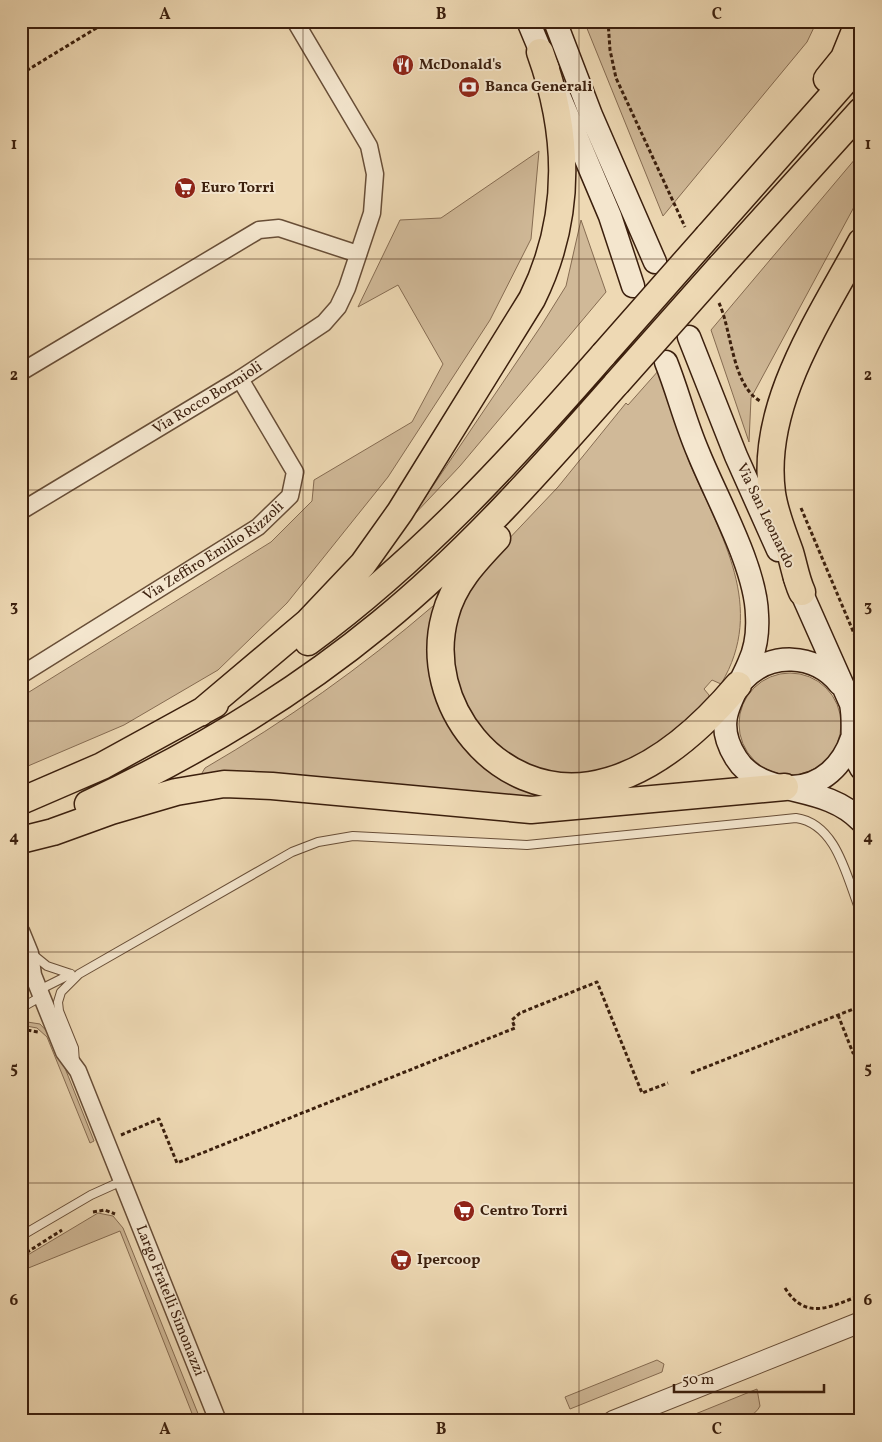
<svg xmlns="http://www.w3.org/2000/svg" width="882" height="1442" font-family="Vollkorn,serif">
<style>
.green{fill:#d0b998;stroke:#866c52}
.lines{fill:none;stroke-linecap:round;stroke-linejoin:round}
.service-casing{stroke:#684e37;stroke-width:10}
.minor-casing{stroke:#684e37;stroke-width:19}
.tertiary-casing{stroke:#684e37;stroke-width:22}
.secondary-casing{stroke:#3b1f0d;stroke-width:25}
.trunk-casing{stroke:#3b1f0d;stroke-width:29}
.path{stroke:#3b1f0d;stroke-width:3;stroke-dasharray:4 2.5;stroke-linecap:butt}
.service{stroke:#f4e6ce;stroke-width:8}
.minor{stroke:#f4e6ce;stroke-width:16}
.tertiary{stroke:#f4e6ce;stroke-width:20}
.secondary{stroke:#f4e6ce;stroke-width:22}
.trunk{stroke:#eed9b4;stroke-width:26}
.trunk-bridge-casing{stroke:#3b1f0d;stroke-width:29;stroke-linecap:butt}
.trunk-bridge{stroke:#eed9b4;stroke-width:26}
.grid{fill:none;stroke:#3b1f0d;stroke-width:1;stroke-opacity:0.55}
.labels{text-anchor:middle;dominant-baseline:central;stroke-width:4;stroke-linejoin:round;paint-order:stroke}
.poi-label{font-size:15px;font-weight:bold;fill:#3b1f0d;stroke:#f4e6ce;text-anchor:start}
.street-label{font-size:15px;fill:#3b1f0d;stroke:#f4e6ce}
.neatline{fill:none;stroke:#3b1f0d;stroke-width:2}
.grid-label{font-size:16px;text-anchor:middle;font-weight:bold;fill:#3b1f0d}
</style>
<rect width="100%" height="100%" fill="#eed9b4"/>
<filter id="stains"><feTurbulence type="fractalNoise" baseFrequency=".004" numOctaves="4"/><feColorMatrix values="0 0 0 0 .2 0 0 0 0 .09 0 0 0 0 .02 0 0 0 .5 -.17"/></filter>
<radialGradient id="worn" r=".72"><stop offset=".6" stop-color="#630" stop-opacity="0"/><stop offset="1" stop-color="#630" stop-opacity=".3"/></radialGradient>
<path class="green" d="M584,21H817L807,42L663,216Z
M539,151L531,239L490,320L388,477L287,603L218,670L124,725L21,769V697L271,542L312,501L314,480L412,422L443,364L398,285L358,307L400,220L441,218Z
M861,152V194L751,398L749,442L711,330Z
M581,220L606,292L460,466L412,517L541,326L566,286Z
M659,370C669,401 678,434 690,464C721,537 767,607 721,684L712,680L704,689L709,695V700L665,742L603,772L556,774L526,765L492,742L468,709L458,684L453,656L457,612L486,563L558,487L626,403L628,405Z
M433,606H435L440,696L555,800L203,775L202,773L205,768C286,721 362,667 433,606Z
M739 724a51 51 0 1 1 102 0a51 51 0 1 1-102 0Z
M21,1021L40,1024L53,1038L94,1141L90,1143L47,1037L37,1028L21,1025Z
M98,1213L113,1216L123,1228L201,1421H195L120,1231L21,1271V1259Z
M657,1360L664,1364L662,1372L570,1409L565,1397Z
M757,1389L760,1406C751,1427 698,1421 678,1421Z"/>
<g class="lines">
<g class="service-casing">
<path id="service" d="M31,953L47,966L71,974
M39,990L71,974
M21,1008L42,996
M75,1063L74,1048L59,1011L58,1002L61,992L79,974L292,852L318,842L353,836L527,845L796,818C838,824 847,880 861,913
M21,1236L91,1195L122,1181"/>
</g>
<g class="minor-casing">
<g id="minor">
<path d="M21,372L259,230L279,228L358,254"/>
<path id="s1" d="M21,511L240,379L324,323L338,307L347,288L372,213L375,174L369,146L295,21"/>
<path id="s2" d="M21,675L258,527L290,496L295,472L240,379"/>
<path id="s3" d="M21,931L30,953L33,975L64,1052L78,1071L218,1421"/>
</g>
</g>
<g class="tertiary-casing">
<path id="tertiary" d="M613,1421L861,1322"/>
</g>
<g class="secondary-casing">
<path id="secondary" d="M528,21L548,69
M555,21L591,115L655,262
M560,98L610,216L633,286
M689,337L736,456L778,550
M666,362C678,392 685,422 698,452C716,497 756,567 757,615C758,631 756,648 749,663C735,697 711,719 736,758C761,799 823,781 861,821
M795,578L851,704C856,728 847,745 861,768
M742,681C769,651 815,653 840,684
M792,787C822,786 843,765 852,738"/>
</g>
<g class="trunk-casing">
<path id="trunk" d="M827,79L844,58L859,21
M708,236L861,63
M721,266L861,111
M497,538C475,561 453,584 445,616C421,704 497,799 590,785C650,776 700,730 738,685
M802,592C796,579 794,565 790,552C783,532 775,514 772,493C760,404 821,317 861,242
M308,642C420,560 513,458 604,354
M200,713L308,622L363,564L400,512L532,299C572,218 570,135 540,52
M21,801L102,766L215,704
M88,804C193,755 291,697 381,623C468,552 543,467 617,383
M21,840L53,832L111,811L176,792L224,784L272,786L531,810L785,787"/>
</g>
<path class="path" d="M608,21L610,50L616,78L685,227
M21,74L108,21
M719,303C732,331 732,385 760,401
M801,508L861,650
M838,1015L853,1053L861,1050
M21,1029L38,1032
M691,1073L861,1006
M121,1135L159,1119L177,1163L515,1028L512,1020L520,1013L597,982L642,1093L668,1083
M93,1212L105,1210L115,1214
M21,1256L62,1230
M785,1288C806,1322 832,1306 861,1295"/>
<use href="#service" class="service"/>
<use href="#minor" class="minor"/>
<use href="#tertiary" class="tertiary"/>
<use href="#secondary" class="secondary"/>
<use href="#trunk" class="trunk"/>
<g class="trunk-bridge-casing">
<path id="trunk-bridge" d="M604,354L708,236
M617,383L721,266"/>
</g>
<use href="#trunk-bridge" class="trunk-bridge"/>
</g>
<path class="grid" d="M303,21V1421M579,21V1421M21,259H861M21,490H861M21,721H861M21,952H861M21,1183H861"/>
<defs>
<g id="restaurant-disc" transform="scale(1.125)"><circle r="9.5" fill="#8f2418" stroke="#f4e6ce"/><path d="M-5-6h1v4h1v-4h1v4h1v-4h1v5L-1.5 .5V6h-2V.5L-5-1ZM5-6V6H3V1.5H1.5Q1.5-4 5-6Z" fill="#fff"/></g>
<g id="bank-disc" transform="scale(1.125)"><circle r="9.5" fill="#8f2418" stroke="#f4e6ce"/><path d="M-6-4H6V4H-6ZM0-2.3a2.3 2.3 0 1 0 0 4.6a2.3 2.3 0 1 0 0-4.6Z" fill="#fff"/></g>
<g id="supermarket-disc" transform="scale(1.125)"><circle r="9.5" fill="#8f2418" stroke="#f4e6ce"/><path d="M-6-5.5h2.5l.6 2H6L4.5 2H-2.5L-4.4-4H-6ZM-1.5 3.2a1.3 1.3 0 1 0 .1 0ZM3 3.2a1.3 1.3 0 1 0 .1 0Z" fill="#fff"/></g>
</defs>
<g fill-rule="evenodd">
<use href="#restaurant-disc" x="403" y="65"/>
<use href="#bank-disc" x="469" y="87"/>
<use href="#supermarket-disc" x="185" y="188"/>
<use href="#supermarket-disc" x="464" y="1211"/>
<use href="#supermarket-disc" x="401" y="1260"/>
</g>
<g class="labels">
<g class="poi-label">
<text x="419" y="65">McDonald's</text>
<text x="485" y="87">Banca Generali</text>
<text x="201" y="188">Euro Torri</text>
<text x="480" y="1211">Centro Torri</text>
<text x="417" y="1260">Ipercoop</text>
</g>
<g class="street-label">
<text stroke="none"><textPath href="#s1" startOffset="218">Via Rocco Bormioli</textPath></text>
<text transform="translate(765 516) rotate(64)">Via San Leonardo</text>
<text stroke="none"><textPath href="#s2" startOffset="229">Via Zeffiro Emilio Rizzoli</textPath></text>
<text stroke="none"><textPath href="#s3" startOffset="400">Largo Fratelli Simonazzi</textPath></text>
</g>
</g>
<rect width="882" height="1442" fill="none" stroke="#eed9b4" stroke-width="55"/>
<path d="M674 1384v8h150v-8" fill="none" stroke="#3b1f0d" stroke-width="2.5"/>
<text x="682" y="1384" font-size="15" fill="#3b1f0d" stroke="#f4e6ce" stroke-width="4" paint-order="stroke">50 m</text>
<rect x="28" y="28" width="826" height="1386" class="neatline"/>
<g class="grid-label">
<text x="165" y="19">A</text>
<text x="441" y="19">B</text>
<text x="717" y="19">C</text>
<text x="14" y="149">1</text>
<text x="868" y="149">1</text>
<text x="14" y="380">2</text>
<text x="868" y="380">2</text>
<text x="14" y="611">3</text>
<text x="868" y="611">3</text>
<text x="14" y="842">4</text>
<text x="868" y="842">4</text>
<text x="14" y="1073">5</text>
<text x="868" y="1073">5</text>
<text x="14" y="1305">6</text>
<text x="868" y="1305">6</text>
<text x="165" y="1434">A</text>
<text x="441" y="1434">B</text>
<text x="717" y="1434">C</text>
</g>
<rect width="100%" height="100%" filter="url(#stains)"/>
<rect width="100%" height="100%" fill="url(#worn)"/>
</svg>
